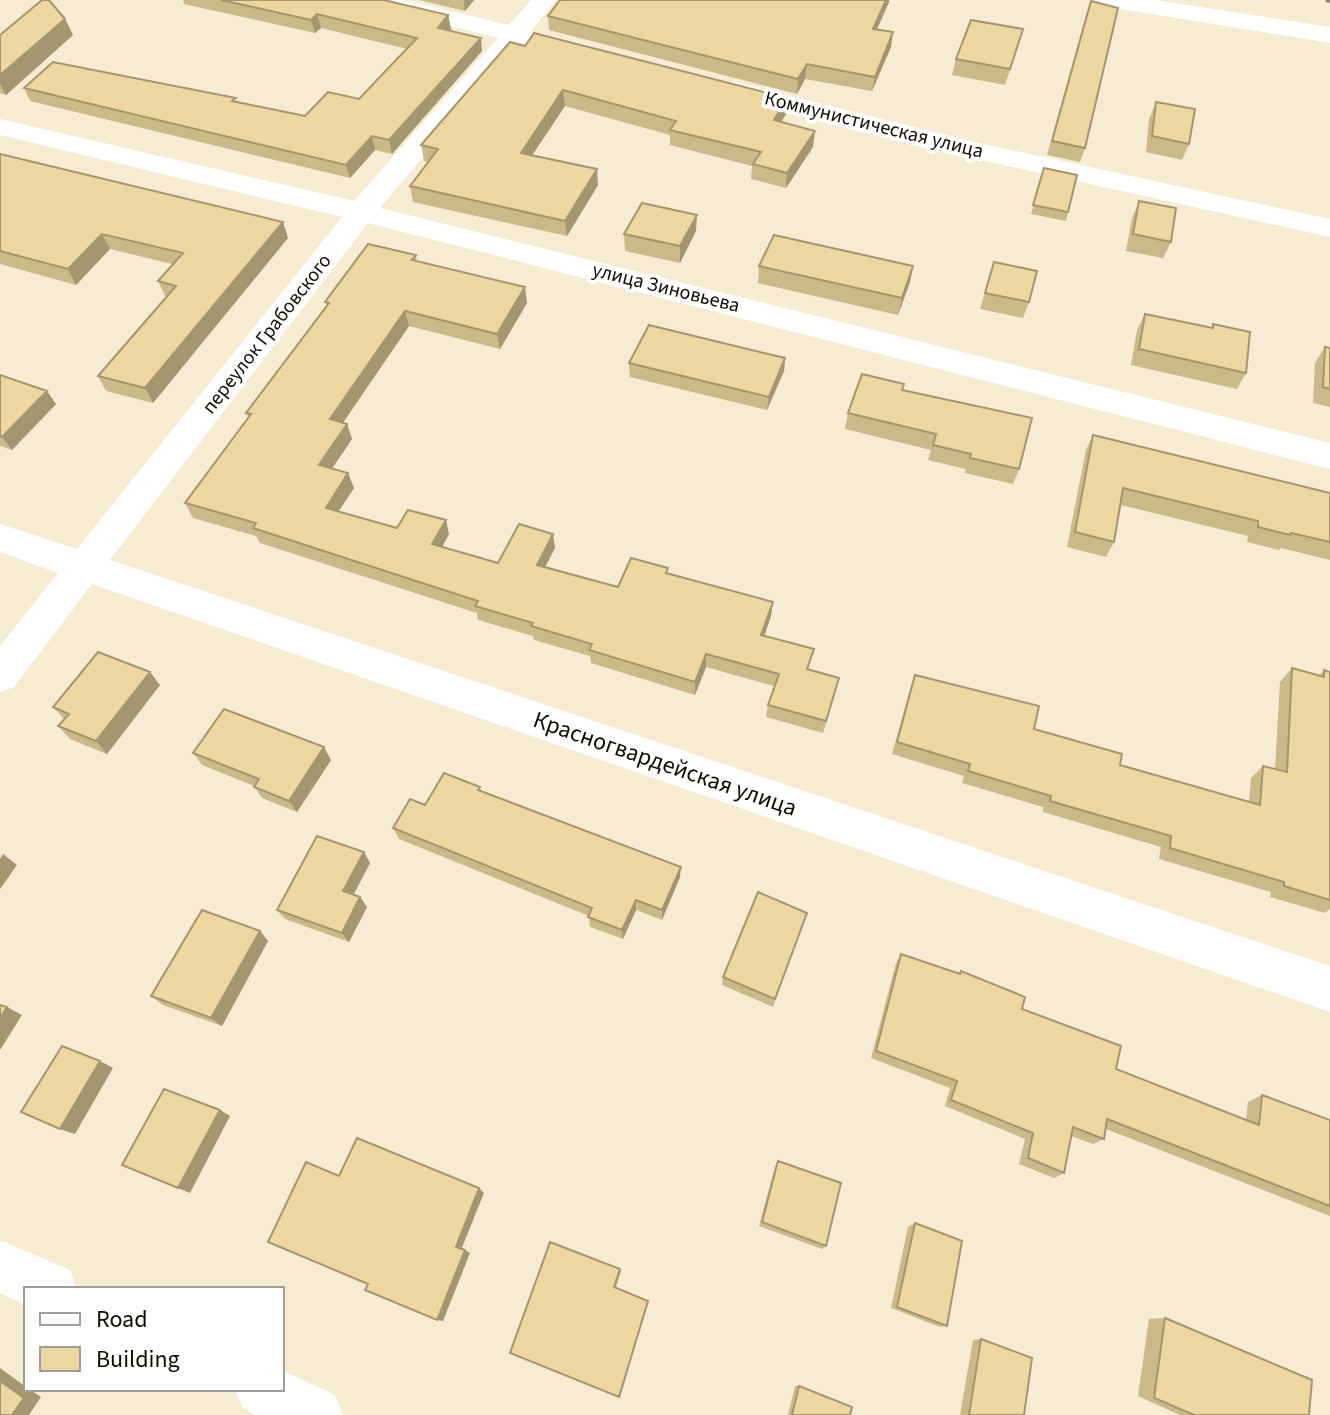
<svg xmlns="http://www.w3.org/2000/svg" width="1330" height="1415" font-family="'Source Sans 3',sans-serif">
<style>
.lines{fill:none;stroke-linecap:round;stroke-linejoin:round}
.minor{fill:#fff;fill-rule:evenodd}
.rail{stroke:#88816f;stroke-width:4;stroke-dasharray:10 10;stroke-linecap:butt}
.wall{fill:#cab989}
.shaded-wall{fill:#a4966f}
.building{fill:#ebd79f;stroke:#a4966f;stroke-width:2}
.labels{text-anchor:middle;dominant-baseline:central;stroke-width:8;stroke-linejoin:round;paint-order:stroke}
.far-street-label{font-size:20px;fill:#100c04;stroke:#fff}
.street-label{font-size:24px;fill:#100c04;stroke:#fff}
</style>
<rect width="100%" height="100%" fill="#f6ecd1"/>
<g class="lines">
<path class="minor" d="M362,0H404L509,25L531,0H556L531,31L593,46L597,51L593,56L584,59L520,43L380,208L1330,443V469L368,223L110,560L1330,966V1012L92,584L14,687L0,692V646L58,573L0,552V524L77,549L342,217L0,135V119L354,201L498,38L365,5Z
M1096,0H1155L1330,27V43L1108,7L1099,5Z
M735,82L951,137L1330,219V237L949,153L726,96L722,90L726,84Z
M0,1240L70,1270L77,1289H26V1305L0,1293Z
M282,1370L335,1395L343,1415H256L243,1408L235,1389H282Z"/>
<path class="rail" d="M1326,0L1330,1"/>
</g>
<path class="wall" d="M183,0H384L448,15L451,29L449,30L482,51L392,154L375,150L350,178L30,101L24,88L237,102L305,116L359,99L407,49L321,28L315,33L184,4Z
M419,0H474L465,11Z
M889,2L877,29L891,47L872,91L805,79L797,94L549,30L548,16Z
M1086,15L1085,148L1080,162L1047,155Z
M65,19L73,35L6,95L0,93V35Z
M525,46L786,114L781,122L813,147L786,188L751,179L752,166L670,145V135L565,106L532,155L598,185L567,236L413,202L410,186L428,162L424,161L421,145Z
M1018,46L1005,85L952,75L956,59Z
M1156,102L1189,144L1182,160L1146,152L1149,119Z
M0,154L288,238L153,403L106,391L98,376L167,297L165,296L158,281L172,264L110,249L76,285L0,264Z
M1044,168L1068,212L1066,221L1031,214Z
M1139,201L1171,242L1163,258L1126,251L1132,218Z
M696,231L680,263L625,251L624,234Z
M416,255L417,261L527,303L500,349L409,326L343,423L347,424L352,439L332,469L354,488L339,511L397,528L449,534L442,547L498,563L553,534L555,548L545,567L618,587L667,573L773,602L771,616L764,635L814,649L808,669L836,690L823,733L766,717L768,705L774,686L706,667L695,695L591,663L590,656L534,640L533,636L478,620L477,613L260,543L256,536L193,518L185,503L249,418L246,413L327,306L325,302Z
M994,262L1029,302L1023,318L980,309Z
M759,266H913L910,282L898,315L758,283Z
M1145,314L1211,328L1213,324L1246,373L1237,389L1131,365L1137,330Z
M1325,347L1330,348V407L1313,403L1315,363Z
M785,358L784,371L767,410L630,377L629,363Z
M0,375L56,404L12,450L0,446Z
M902,390L1019,469L1013,484L965,473L966,469L928,460L931,450L845,429L848,413Z
M1093,435L1330,493V560L1281,548L1279,550L1247,542L1248,536L1121,505L1114,542L1106,557L1067,547L1086,450Z
M1292,668L1319,676L1324,670L1330,672V909L1325,913L1270,897L1271,892L1159,859L1161,847L1043,812V807L962,783L964,776L892,754L910,689L915,675L1034,729L1120,765L1249,802L1251,778L1263,766L1275,769L1280,682Z
M160,685L107,754L70,739L58,726L64,719L53,707Z
M193,753L331,760L297,812L262,798L254,786L202,765Z
M480,787L481,791L680,877L662,920L636,910L623,939L590,927L589,916L399,839L393,828L425,805Z
M364,852L370,863L354,894L360,897L367,907L349,942L285,919L277,910Z
M807,913L773,1007L722,985L723,977Z
M260,931L268,941L222,1026L163,1005L151,996Z
M901,954L958,974L961,971L1022,1009L1116,1069L1246,1120L1248,1102L1262,1095L1330,1120V1216L1106,1129L1104,1139L1093,1144L1071,1136L1064,1173L1054,1178L1019,1164L1025,1139L945,1106L950,1088L871,1058L896,963Z
M778,1161L826,1246L822,1249L759,1226L775,1166Z
M915,1223L947,1326L940,1327L891,1308L908,1227Z
M1165,1318L1309,1415H1180L1138,1396L1149,1319Z
M981,1339L1024,1415H960L973,1340Z
M795,1386H799L850,1415H788Z"/>
<path class="shaded-wall" d="M464,0H474L465,11Z
M886,0H889V2L871,43L873,29Z
M317,14L321,28L315,33L311,20Z
M448,15L451,29L440,41L438,28Z
M65,19L73,35L6,95L0,84V75Z
M893,32L891,47L872,91L875,77Z
M481,38L482,51L392,154L389,140Z
M807,64L805,79L797,94L798,79Z
M563,90L565,106L523,169L521,153Z
M787,98L786,114L773,136L774,120Z
M815,131L813,147L786,188L787,173Z
M372,136L375,150L350,178L346,165Z
M597,169L598,185L567,236L565,221Z
M697,215L696,231L680,263V246Z
M283,222L288,238L153,403L145,388Z
M102,234L110,249L76,285L68,269Z
M913,266L910,282L898,315L902,298Z
M525,287L527,303L500,349L497,334Z
M405,311L409,326L335,434L330,419Z
M785,358L784,371L767,410L769,397Z
M47,391L56,404L12,450L2,437Z
M347,424L352,439L324,480L319,465Z
M348,473L354,488L331,522L326,508Z
M446,520L449,534L436,558L432,544Z
M553,534L555,548L539,579L537,565Z
M773,602L771,616L760,648L761,635Z
M706,654V667L695,695V682Z
M150,672L160,685L107,754L96,741Z
M324,747L331,760L297,812L289,801Z
M364,852L370,863L350,901L343,891Z
M3,854L17,865L0,889V859Z
M681,867L680,877L662,920V910Z
M360,897L367,907L349,942L342,933Z
M636,900V910L623,939L622,930Z
M260,931L268,941L222,1026L211,1018Z
M7,1007L22,1015L0,1050V1018Z
M100,1061L113,1068L75,1134L60,1129Z
M220,1110L230,1116L190,1193L178,1188Z
M479,1188L484,1193L461,1250L456,1247Z
M465,1250L470,1253L443,1321L437,1320Z
M620,1269L621,1271L615,1289L614,1287Z
M648,1301L620,1397H619Z
M0,1368L26,1387V1389H29L41,1397L29,1415H12L0,1381Z"/>
<path class="building" d="M42,0H49L65,19L0,75V35Z
M221,0H384L448,15L438,28L481,38L389,140L372,136L346,165L24,88L53,62L236,98L232,101L305,116L328,92L359,99L417,38L317,14L311,20Z
M560,0H886L873,29L893,32L875,77L807,64L798,79L548,16Z
M1091,1L1118,8L1085,148L1052,141Z
M971,20L1023,29L1010,69L956,59Z
M534,33L787,98L774,120L815,131L787,173L753,164L761,152L670,130L676,121L563,90L521,153L597,169L565,221L410,186L438,149L421,145L510,42L525,46Z
M1156,102L1195,109L1189,144L1152,136Z
M0,154L283,222L145,388L98,376L176,286L158,281L183,253L102,234L68,269L0,251Z
M1044,168L1077,175L1068,212L1033,205Z
M1139,201L1176,208L1171,242L1133,234Z
M642,203L697,215L680,246L624,234Z
M774,235L913,266L902,298L759,266Z
M368,244L416,255L412,260L525,287L497,334L405,311L330,419L347,424L319,465L348,473L326,508L397,528L408,510L446,520L432,544L498,563L519,524L553,534L537,565L618,587L631,558L668,568L666,573L773,602L761,635L814,649L807,669L839,678L826,721L768,705L779,674L706,654L695,682L589,650L592,644L531,626L533,623L475,606L478,601L253,528L256,523L185,503L251,414L246,413L329,303L325,302Z
M994,262L1037,271L1029,302L985,293Z
M1145,314L1213,328V324L1250,332L1246,373L1139,349Z
M649,325L785,358L769,397L629,363Z
M1325,347L1330,348V389L1323,387Z
M862,374L904,384L902,390L1032,418L1019,469L970,458L971,454L933,445L936,434L848,413Z
M0,375L47,391L2,437L0,436Z
M1093,435L1330,493V542L1291,533L1290,535L1258,527V521L1123,488L1114,542L1075,532Z
M98,652L150,672L96,741L58,726L69,714L53,707Z
M1292,668L1324,677V670L1330,672V900L1284,886V882L1170,848L1171,836L1050,801L1051,796L968,771L970,764L897,742L915,675L1039,706L1034,729L1122,754L1120,765L1260,805L1263,766L1287,772Z
M224,709L324,747L289,801L254,787L259,779L193,753Z
M444,773L480,787L478,790L681,867L662,910L636,900L622,930L588,917L592,908L393,828L410,799L425,805Z
M317,836L364,852L343,891L360,897L342,933L277,910Z
M758,892L807,913L775,999L723,977Z
M202,910L260,931L211,1018L151,996Z
M901,954L960,974L961,971L1025,997L1022,1009L1121,1046L1116,1069L1259,1125L1262,1095L1330,1120V1206L1107,1119L1104,1139L1073,1127L1064,1173L1028,1158L1033,1133L951,1100L957,1081L876,1051Z
M0,1005L7,1007L0,1018Z
M62,1046L100,1061L60,1129L21,1112Z
M164,1089L220,1110L178,1188L122,1165Z
M357,1138L479,1188L456,1247L465,1250L437,1320L365,1290L368,1284L268,1242L306,1162L339,1176Z
M778,1161L841,1183L826,1246L762,1222Z
M915,1223L962,1241L947,1326L897,1307Z
M550,1242L620,1269L614,1287L648,1301L619,1397L510,1353Z
M1165,1318L1312,1380L1309,1415H1194L1154,1398Z
M981,1339L1032,1358L1024,1415H969Z
M0,1381L24,1398L12,1415H0Z
M799,1386L852,1407L850,1415H792Z"/>
<g class="labels">
<g class="far-street-label">
<text transform="translate(874 125) rotate(14)">Коммунистическая улица</text>
<text transform="translate(666 288) rotate(14)">улица Зиновьева</text>
<text transform="translate(267 334) rotate(-52)">переулок Грабовского</text>
</g>
<g class="street-label">
<text transform="translate(665 764) rotate(19)">Красногвардейская улица</text>
</g>
</g>
<rect x="24" y="1287" width="260" height="104" fill="#ffffff" stroke="#9f9e9b" stroke-width="2"/>
<rect x="40" y="1313" width="40" height="12" fill="#ffffff" stroke="#9f9e9b" stroke-width="2"/>
<text x="96" y="1327" font-size="24" fill="#100c04">Road</text>
<rect x="40" y="1347" width="40" height="24" fill="#ebd79f" stroke="#9f9e9b" stroke-width="2"/>
<text x="96" y="1367" font-size="24" fill="#100c04">Building</text>
</svg>
